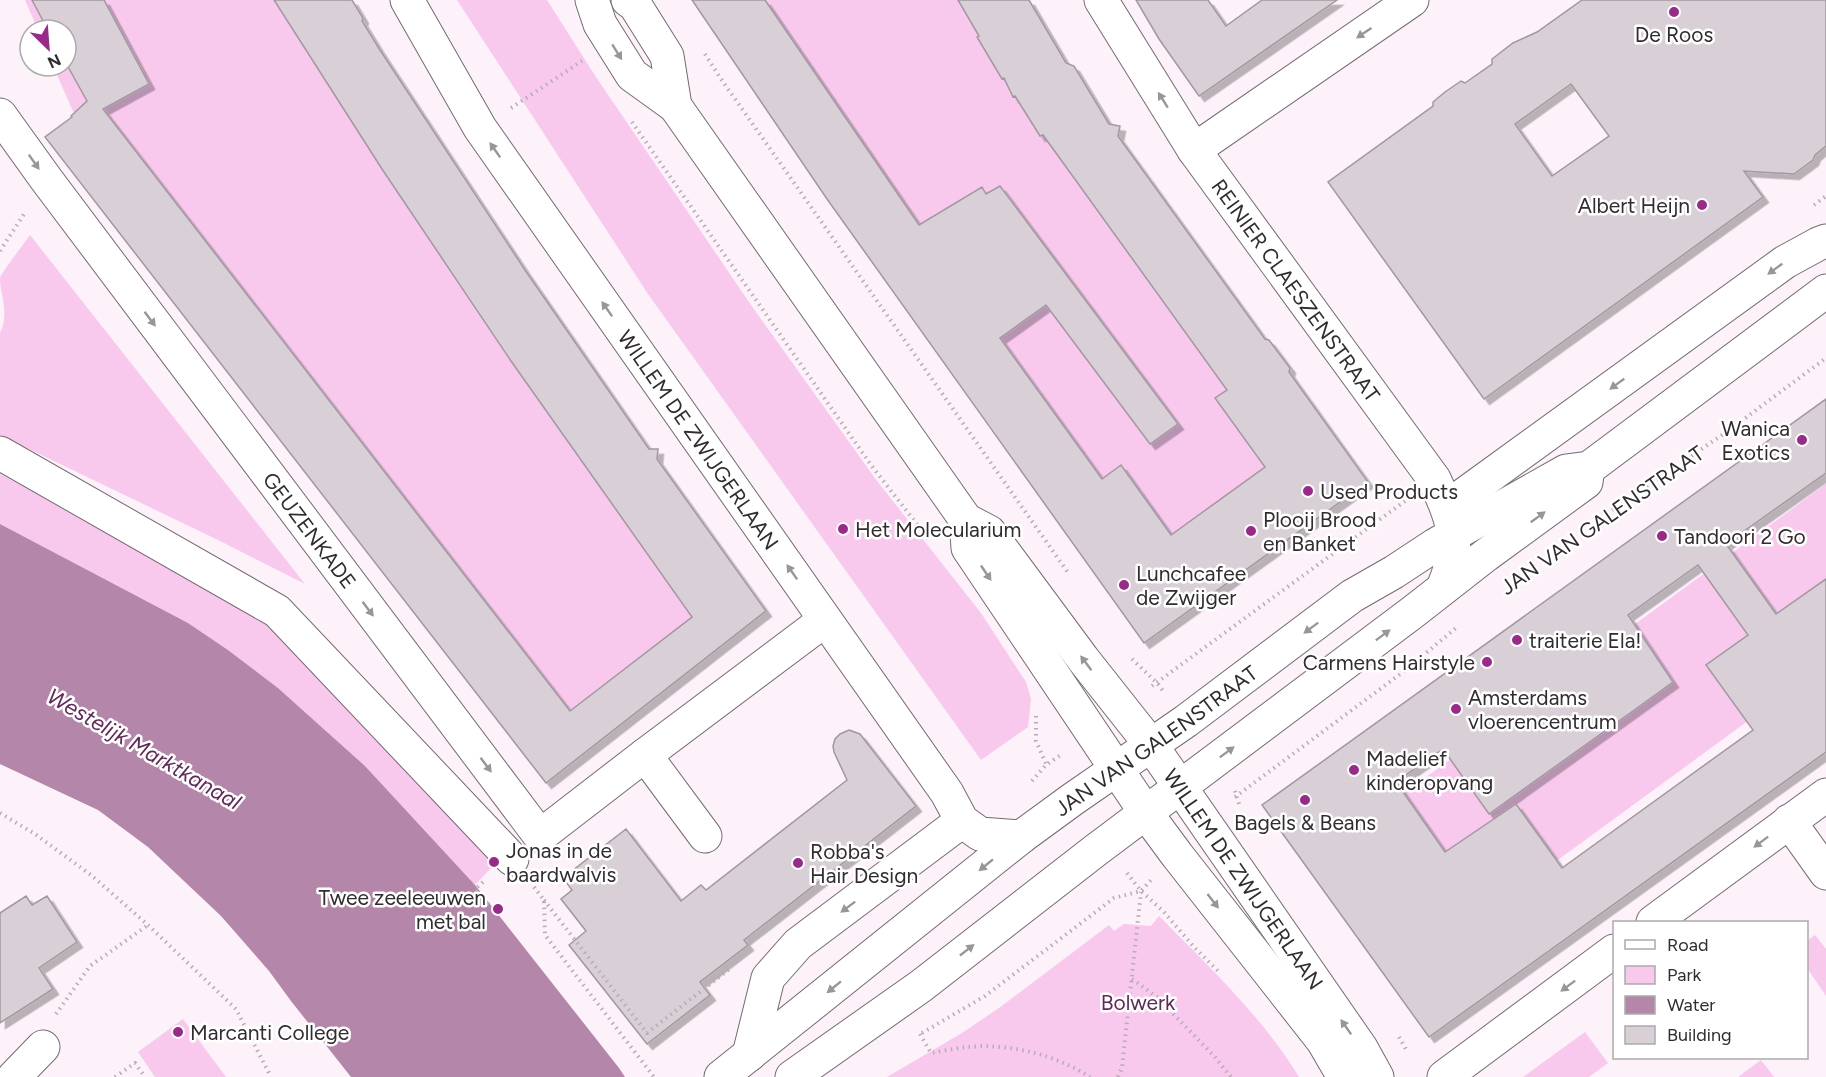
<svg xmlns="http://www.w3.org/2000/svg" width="1826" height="1077" font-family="Figtree,sans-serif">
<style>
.green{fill:#f8c8ed}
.water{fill:#b386aa}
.building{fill:#d9cfd7;stroke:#a2989f;stroke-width:1.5;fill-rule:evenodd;filter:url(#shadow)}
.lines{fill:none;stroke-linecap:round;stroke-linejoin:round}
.minor-casing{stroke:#746b72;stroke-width:35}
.major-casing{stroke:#746b72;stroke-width:35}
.path{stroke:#b6aeb4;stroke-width:4;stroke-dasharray:1.5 4.5;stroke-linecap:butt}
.minor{stroke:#fff;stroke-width:33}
.major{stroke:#fff;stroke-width:33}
.oneway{fill:#989697}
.poi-dot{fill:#992a8a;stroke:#fff;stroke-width:2}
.labels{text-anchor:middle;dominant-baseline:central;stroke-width:5;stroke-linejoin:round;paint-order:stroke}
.poi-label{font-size:21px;fill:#302c2f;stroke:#fff;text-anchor:start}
.street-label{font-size:21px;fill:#302c2f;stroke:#fff}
.park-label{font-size:21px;fill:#602857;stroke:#fff}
.water-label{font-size:22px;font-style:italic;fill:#622a59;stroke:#fff}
</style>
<defs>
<filter id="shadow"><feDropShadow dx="5.5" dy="5.5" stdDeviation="0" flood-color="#0004"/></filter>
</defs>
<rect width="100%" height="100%" fill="#fdf2fa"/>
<path class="green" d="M25,0H309L718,608L552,735L87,143L53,66H66V30H38Z
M457,0H547L596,77L753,308L877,481L981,613L1026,682L1031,699L1028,727L981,760L648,294Z
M740,0H987L1304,483L1164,599Z
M30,235L305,584L218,540L0,435V333C10,313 0,295 0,278C3,270 24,244 30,235Z
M0,474L270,618L509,849L475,885L365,766L278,688L228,650L188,623L0,524Z
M1826,484V664L1451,938L1365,822Z
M1159,916C1209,967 1261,1015 1299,1077H887L962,1033L999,1008L1109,925L1114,931L1124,924L1151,926Z
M1815,935L1826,949V996L1807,968V941Z
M183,1019L226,1077H155L138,1052Z
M1585,1032L1608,1063L1589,1077H1523Z
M1761,1060L1774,1077H1738Z"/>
<path class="water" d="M0,524L188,623L228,650L278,688L365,766L475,885L619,1068L625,1077H351L291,1001L269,971L221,916L148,847L98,810L0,764Z"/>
<path class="building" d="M32,0H104L149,84L103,109L570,711L692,617L511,361L382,169L274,0H352L363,18L362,21L380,50L525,270L649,449H658L657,459L766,611L546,783L45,137L72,117L71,116L87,101L66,63V30H48Z
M692,0H765L919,225L982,187L986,194L1000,186L1178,424L1150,444L1046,305L1000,338L1102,479L1121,465L1171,535L1265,467L1215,398L1227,390L1043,135L1040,136L1015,96L1013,97L1004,78L1002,79L977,37L979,36L958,0H1029L1066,63L1074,66L1109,124L1120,126L1118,136L1265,339L1269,340L1290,368L1289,372L1368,482L1144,643L827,199Z
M1136,0H1208L1226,26L1262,0H1337L1199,96L1159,39Z
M1582,0H1826V146L1815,155L1813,160L1794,174L1744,171L1763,197L1484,399L1328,182L1433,106V102L1445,92L1461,81L1465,83L1492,64V59L1513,43L1537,32ZM1571,84L1609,136L1552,176L1515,124Z
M1826,399V473L1726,544L1776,614L1826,579V752L1429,1037L1262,805ZM1698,565L1748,635L1706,665L1753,730L1562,868L1516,804L1445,852L1396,782L1443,749L1489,814L1637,708L1673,682L1628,615Z
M849,730L860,734L916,806L744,940L748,945L700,982L710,995L647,1044L569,945L586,931L561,899L572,890L563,878L626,829L681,901L701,885L706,890L847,780L834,752L833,746L835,739L840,734Z
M26,896L32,905L47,896L77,942L39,968L53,989L0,1023V913Z"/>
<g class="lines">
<g class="minor-casing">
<g id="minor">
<path id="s1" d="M407,0L480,128L947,793L962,821L980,834L1021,837"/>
<path id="s2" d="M592,0L600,24L632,75L675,106L966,520L989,532L1083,659L1151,745L1361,1048L1377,1077"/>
<path d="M628,0L635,5L667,56L675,106"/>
<path id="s3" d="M1101,0L1194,150L1434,479C1454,522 1462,543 1443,588"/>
<path id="s4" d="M0,115L46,179L540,836L645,755L825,620"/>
<path d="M1194,150L1412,0"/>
<path d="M0,453L277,611L512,859"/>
<path d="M1447,507L1785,262L1818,244L1826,241"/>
<path d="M966,520L968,548L1146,813L1177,855L1323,1041L1344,1077"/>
<path d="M645,755L705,836"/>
<path d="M1789,821L1826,873"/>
<path d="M1653,922L1826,795"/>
<path d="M749,1055L768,978L798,944L962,821"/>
<path d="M14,1077L43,1047"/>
<path d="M1444,1077L1614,951"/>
</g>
</g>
<g class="major-casing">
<g id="major">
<path id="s5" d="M721,1077L1021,837L1073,799L1186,721L1352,596L1394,572L1435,545L1566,471L1589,468L1826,291"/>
<path d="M792,1077L921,986L1096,850L1413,612L1486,555L1586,482L1587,475"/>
</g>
</g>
<path class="path" d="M705,54L721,79L1069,574
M511,108L582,61
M632,122L871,465L930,541
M1814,205L1826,196
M0,251L26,211
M1612,510L1728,431L1826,358
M1132,659L1157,683L1164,692
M1152,686L1405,501
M1036,716V741L1047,766
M1032,781L1046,765L1062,754
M1235,791L1240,807
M1235,797L1403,672L1456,628
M0,813L35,834L91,875L148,925L236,1009L271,1077
M1127,873L1141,891L1163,911L1194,947L1220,973
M483,882L475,889L489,905
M534,887L544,900L545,935L654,1077
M544,900L647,1033L732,967
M1132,979L1157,997L1214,1056L1231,1077
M56,1014L90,966L148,925
M922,1033L985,996L1114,898L1141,891L1151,880
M920,1034L931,1053C943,1051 956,1048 968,1047C1009,1043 1056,1055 1090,1077
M1399,1037L1407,1051
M115,1077L135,1063L145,1077
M1118,1077L1122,1068L1141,892"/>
<use href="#minor" class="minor"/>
<use href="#major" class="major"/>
</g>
<defs><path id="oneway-solid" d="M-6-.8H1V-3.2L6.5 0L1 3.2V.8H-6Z" transform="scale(1.5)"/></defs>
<g class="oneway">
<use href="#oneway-solid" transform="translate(1364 33) rotate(146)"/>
<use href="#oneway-solid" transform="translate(617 52) rotate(58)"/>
<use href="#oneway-solid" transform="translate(1163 100) rotate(-122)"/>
<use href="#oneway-solid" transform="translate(495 150) rotate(-125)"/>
<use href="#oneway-solid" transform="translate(34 162) rotate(55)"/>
<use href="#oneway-solid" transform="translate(1775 269) rotate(144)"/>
<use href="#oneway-solid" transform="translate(607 309) rotate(-125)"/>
<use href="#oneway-solid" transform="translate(150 319) rotate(53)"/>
<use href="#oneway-solid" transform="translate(1617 384) rotate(144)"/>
<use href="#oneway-solid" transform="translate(1538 517) rotate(-36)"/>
<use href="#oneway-solid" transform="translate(792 572) rotate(-125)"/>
<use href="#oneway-solid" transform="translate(986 573) rotate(56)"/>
<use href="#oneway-solid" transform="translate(368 609) rotate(53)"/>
<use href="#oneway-solid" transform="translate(1311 628) rotate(143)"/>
<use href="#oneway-solid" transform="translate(1383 635) rotate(-37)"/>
<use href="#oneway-solid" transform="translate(1086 663) rotate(-127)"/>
<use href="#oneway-solid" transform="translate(1227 752) rotate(-37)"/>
<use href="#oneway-solid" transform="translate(486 765) rotate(53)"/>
<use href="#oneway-solid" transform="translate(1761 842) rotate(143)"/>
<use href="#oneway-solid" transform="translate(986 865) rotate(141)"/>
<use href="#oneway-solid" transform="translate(1213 901) rotate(52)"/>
<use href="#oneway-solid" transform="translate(848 907) rotate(143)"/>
<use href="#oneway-solid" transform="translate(967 950) rotate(-38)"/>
<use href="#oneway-solid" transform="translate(1568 986) rotate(143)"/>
<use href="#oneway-solid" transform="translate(834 987) rotate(141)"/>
<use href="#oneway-solid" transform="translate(1346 1027) rotate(-125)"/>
</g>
<g class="poi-dot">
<circle cx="1674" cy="12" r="6"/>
<circle cx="1702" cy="205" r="6"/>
<circle cx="1802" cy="440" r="6"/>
<circle cx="1308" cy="491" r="6"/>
<circle cx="843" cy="529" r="6"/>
<circle cx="1251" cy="531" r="6"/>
<circle cx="1662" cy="536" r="6"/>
<circle cx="1124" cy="585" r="6"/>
<circle cx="1517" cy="640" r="6"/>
<circle cx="1487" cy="662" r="6"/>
<circle cx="1456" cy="709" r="6"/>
<circle cx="1354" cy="770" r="6"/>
<circle cx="1305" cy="800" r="6"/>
<circle cx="494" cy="862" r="6"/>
<circle cx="798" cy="863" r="6"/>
<circle cx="498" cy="909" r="6"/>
<circle cx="178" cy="1032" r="6"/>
</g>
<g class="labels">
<g class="poi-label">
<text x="1674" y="34" text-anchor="middle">De Roos</text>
<text x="1690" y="205" text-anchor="end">Albert Heijn</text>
<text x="1790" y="428" text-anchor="end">Wanica<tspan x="1790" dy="24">Exotics</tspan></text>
<text x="1320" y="491">Used Products</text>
<text x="1263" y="519">Plooij Brood<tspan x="1263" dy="24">en Banket</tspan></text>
<text x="855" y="529">Het Molecularium</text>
<text x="1674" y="536">Tandoori 2 Go</text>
<text x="1136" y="573">Lunchcafee<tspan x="1136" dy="24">de Zwijger</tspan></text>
<text x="1529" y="640">traiterie Ela!</text>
<text x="1475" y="662" text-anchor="end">Carmens Hairstyle</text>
<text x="1468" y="697">Amsterdams<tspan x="1468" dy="24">vloerencentrum</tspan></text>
<text x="1366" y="758">Madelief<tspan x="1366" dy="24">kinderopvang</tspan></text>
<text x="1305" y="822" text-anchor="middle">Bagels &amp; Beans</text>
<text x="506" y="850">Jonas in de<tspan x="506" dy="24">baardwalvis</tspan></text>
<text x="810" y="851">Robba's<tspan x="810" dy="24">Hair Design</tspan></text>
<text x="486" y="897" text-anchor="end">Twee zeeleeuwen<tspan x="486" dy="24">met bal</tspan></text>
<text x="190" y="1032">Marcanti College</text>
</g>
<g class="street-label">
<text stroke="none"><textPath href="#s3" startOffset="350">REINIER CLAESZENSTRAAT</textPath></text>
<text stroke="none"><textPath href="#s1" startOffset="528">WILLEM DE ZWIJGERLAAN</textPath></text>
<text transform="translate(1602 520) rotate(-35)">JAN VAN GALENSTRAAT</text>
<text stroke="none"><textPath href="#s4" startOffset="518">GEUZENKADE</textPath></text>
<text stroke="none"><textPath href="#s5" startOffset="550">JAN VAN GALENSTRAAT</textPath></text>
<text stroke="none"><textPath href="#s2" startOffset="1101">WILLEM DE ZWIJGERLAAN</textPath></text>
</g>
<g class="park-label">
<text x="1138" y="1002">Bolwerk</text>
</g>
<g class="water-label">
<text transform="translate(144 749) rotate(30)">Westelijk Marktkanaal</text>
</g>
</g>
<rect x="1613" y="921" width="195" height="138" fill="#ffffff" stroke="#acabac" stroke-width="1.5"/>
<rect x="1625" y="940" width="30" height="9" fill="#ffffff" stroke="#acabac" stroke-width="1.5"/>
<text x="1667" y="951" font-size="18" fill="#302c2f">Road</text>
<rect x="1625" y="966" width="30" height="18" fill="#f8c8ed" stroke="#acabac" stroke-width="1.5"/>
<text x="1667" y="981" font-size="18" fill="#302c2f">Park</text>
<rect x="1625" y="996" width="30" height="18" fill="#b386aa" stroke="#acabac" stroke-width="1.5"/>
<text x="1667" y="1011" font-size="18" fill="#302c2f">Water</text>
<rect x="1625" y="1026" width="30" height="18" fill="#d9cfd7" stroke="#acabac" stroke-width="1.5"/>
<text x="1667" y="1041" font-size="18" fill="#302c2f">Building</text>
<g transform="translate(48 48) rotate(155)"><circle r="28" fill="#ffffff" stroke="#acabac" stroke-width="1.5"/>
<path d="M0-4.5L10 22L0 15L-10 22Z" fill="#992a8a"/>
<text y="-9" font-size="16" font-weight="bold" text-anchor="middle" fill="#302c2f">N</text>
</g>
</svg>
